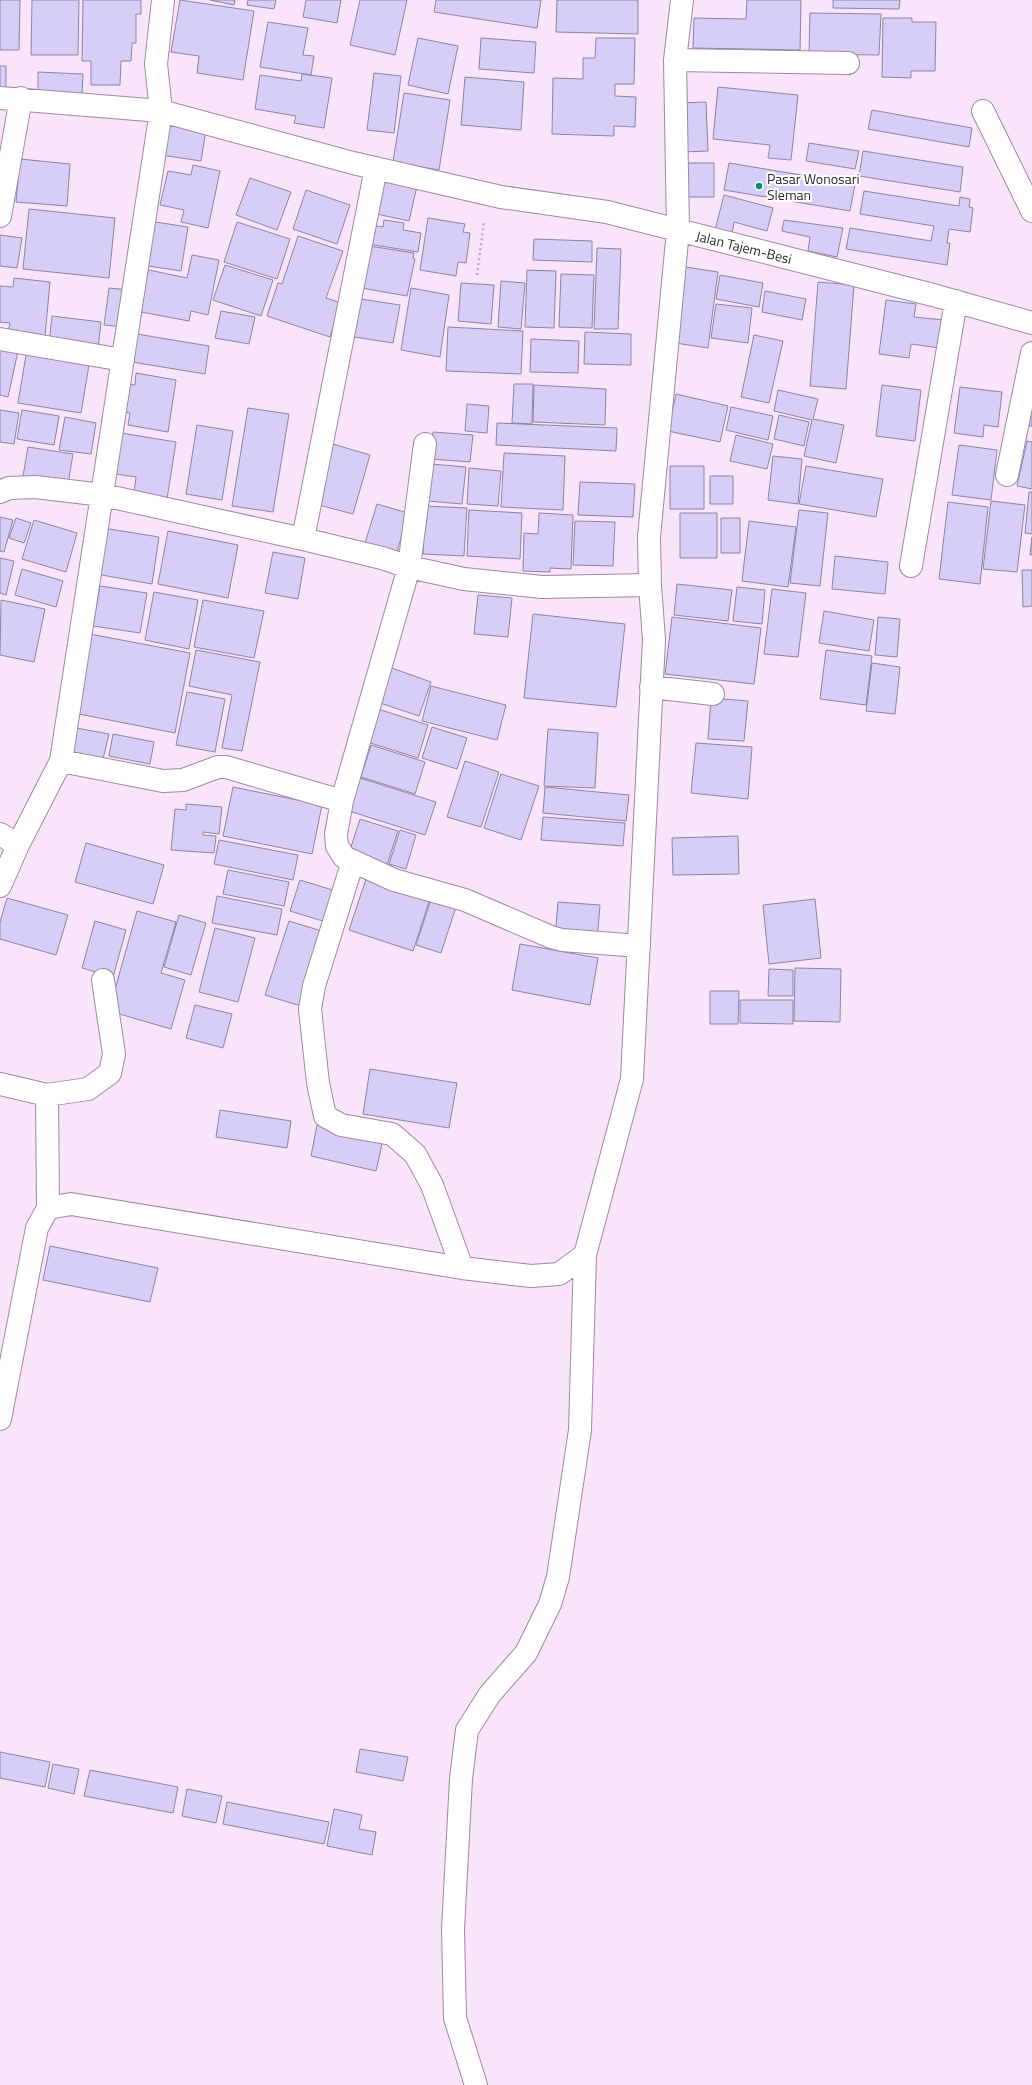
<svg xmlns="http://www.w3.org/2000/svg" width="1032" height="2085" font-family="'Titillium Web',sans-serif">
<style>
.building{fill:#d6cef6;stroke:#8b869f}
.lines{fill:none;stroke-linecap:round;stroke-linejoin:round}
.minor-casing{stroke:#9d8a9e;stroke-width:24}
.path{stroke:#bdabbd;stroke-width:2.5;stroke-dasharray:2 3;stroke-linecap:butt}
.minor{stroke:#fff;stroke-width:22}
.poi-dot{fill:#098c71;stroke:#fff;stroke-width:1.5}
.labels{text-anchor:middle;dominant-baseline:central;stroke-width:4;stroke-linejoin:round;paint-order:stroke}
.poi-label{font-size:14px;fill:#2f272f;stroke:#fff;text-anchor:start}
.street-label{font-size:14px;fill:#2f272f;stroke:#fff}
</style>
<rect width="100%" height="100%" fill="#fae4fb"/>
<path class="building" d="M0,0H20L19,50H0Z
M32,0H79L78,55H31Z
M83,0H141V14H136V43H132L131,61H121L120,85H91V61H82Z
M180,0L254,11L243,80L197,73L199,56L171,52Z
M210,0H235L234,5Z
M248,0H276L274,9L247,5Z
M306,0H341L337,23L303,17Z
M360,0H407L395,55L350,45Z
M436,0H541L537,28L434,12Z
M557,0H638V34L556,32Z
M747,0H801L800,50L693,48L694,18L746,19Z
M833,0H900L899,9L833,8Z
M810,13L881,14L879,55L809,54Z
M883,18H912V22H936L935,71H911V78L882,77Z
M268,22L308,28L303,55L314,56L311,75L260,67Z
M418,38L458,46L448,94L408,85Z
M481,38L536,42L534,73L479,69Z
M596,38H635L634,84H615V96L636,97L635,127L614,126V136L552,134L553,78L583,79V58H595Z
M0,66H6V88H0Z
M38,72L83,74L82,95L38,94Z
M374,73L401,76L394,133L367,130Z
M302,74L332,78L324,128L294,123L296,116L255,109L260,75L301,81Z
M465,77L524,82L521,130L461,125Z
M718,87L798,95L791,160L768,158L770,145L713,139Z
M404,93L450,100L439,170L393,162Z
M706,102L708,151L681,152L679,103Z
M872,110L972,128L969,147L868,129Z
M166,123L206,130L201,161L161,155Z
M809,143L859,151L855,169L806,161Z
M863,151L963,167L960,192L859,176Z
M20,159L70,164L67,206L16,202Z
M680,163H714V197H680Z
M729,163L855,184L850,211L724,190Z
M193,165L220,171L208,228L181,222L184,210L160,205L168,171L191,175Z
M250,178L291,192L277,230L236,215Z
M380,178L417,186L409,221L372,213Z
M306,190L350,205L337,244L293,229Z
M864,191L959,206L960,197L970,199L969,207L973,208L970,232L949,229L947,243H950L947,265L846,249L850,228L931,241L934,226L860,214Z
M724,195L773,208L767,231L734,222L732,234L715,230Z
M29,209L115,218L109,278L23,269Z
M428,218L465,224L463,232L470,233L466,263L458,262L456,276L420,270Z
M384,220L404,223L403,230L421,233L418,252L368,244L371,225L383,227Z
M784,220L843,228L837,257L808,251L810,237L782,231Z
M149,221L188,227L181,271L142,265Z
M237,222L290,239L277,279L224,262Z
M0,235L22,238L17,268L0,266Z
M298,236L343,251L326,298L341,303L330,337L267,316L278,283L282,284Z
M534,239L592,241V262L533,260Z
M363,245L414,253L413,258L415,259L407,296L356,287Z
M597,248L621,249L618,329H594Z
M192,255L219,260L208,315L191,311L189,321L136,311L144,269L187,278Z
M225,265L273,280L261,316L213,300Z
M679,266L718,272L708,348L669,342Z
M527,270L556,271L554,328L525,327Z
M561,274L594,275L592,328L559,327Z
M720,275L763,283L759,307L716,299Z
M14,278L50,282L45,336L8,332L10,323L0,322V286L13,287Z
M501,281L525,283L521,329L498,327Z
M818,282L854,285L846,389L810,386Z
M461,283L494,285L491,324L458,321Z
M109,288L129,290L125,327L104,325Z
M411,288L449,295L440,357L401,350Z
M765,291L806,299L802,320L762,312Z
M354,298L400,305L393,343L348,336Z
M886,300L916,304L914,317L944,320L940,348L911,344L909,358L879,354Z
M716,304L752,308L748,343L711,338Z
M221,311L255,317L249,344L215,338Z
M52,316L101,322L98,349L49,343Z
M448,327L523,331L521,374L446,371Z
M585,332L631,334V365L584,364Z
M131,333L209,346L205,374L126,361Z
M754,335L783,341L769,403L741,397Z
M531,339L579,341L578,373L530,372Z
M0,347L18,351L8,397L0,395Z
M27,349L90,359L81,413L18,403Z
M136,373L176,380L168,432L128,425L130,413L117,411L122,383L135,385Z
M514,384H533L532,424L512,423Z
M534,385L606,389L605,425L533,422Z
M882,385L921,390L915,441L876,436Z
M960,387L1002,392L998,427L984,425L983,437L954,433Z
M778,390L818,399L813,419L844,425L836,463L804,456L812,420L774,411Z
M676,394L728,406L720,442L668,431Z
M1032,403V426H1029Z
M467,404L489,406L487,433L465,431Z
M731,407L773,416L768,440L726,430Z
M248,408L289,414L273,512L232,506Z
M0,410L19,413L14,444L0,442Z
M22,410L59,416L54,445L17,439Z
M779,415L809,422L804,446L774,439Z
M65,417L96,423L91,454L59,450Z
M497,423L617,428L616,451L496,445Z
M197,425L233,431L222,500L186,494Z
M115,432L176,442L167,499L134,493L136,477L109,473Z
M433,432L473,435L470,462L431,459Z
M736,435L773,444L767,469L730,461Z
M1027,441L1032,442V489L1017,486Z
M333,444L370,455L353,514L315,504Z
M959,445L997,450L991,500L952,495Z
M28,447L73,454L68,484L23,476Z
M504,453L565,456L563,510L501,507Z
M773,456L802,459L798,504L768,500Z
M431,464L466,467L462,504L428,501Z
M670,466H704V509H670Z
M806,466L883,479L876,517L799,504Z
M469,468L501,471L498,506L467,504Z
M710,476H733V504H710Z
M580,482L635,484L633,517L578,515Z
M1029,492H1032V534L1025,533Z
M991,501L1025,505L1017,572L983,569Z
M948,502L988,507L980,584L939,579Z
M377,504L408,513L397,552L365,543Z
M425,506L467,508L464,556L423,554Z
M469,510L522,513L520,559L467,556Z
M799,510L828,513L820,586L790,583Z
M539,513L573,515L571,569L550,568V572L523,571L524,533L538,534Z
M680,513H717V558H680Z
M0,517L13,520L4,552L0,551Z
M16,518L31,523L24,543L9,538Z
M721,518H740V553H721Z
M34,520L77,533L66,572L22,559Z
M575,521L615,522L613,566L573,565Z
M749,521L796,527L788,587L742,581Z
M103,528L159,537L152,584L96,574Z
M168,531L238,545L228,598L158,584Z
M1032,537V555H1030Z
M273,552L305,558L298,599L265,593Z
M835,556L888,562L885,594L832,589Z
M0,558L14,561L6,595L0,593Z
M22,569L63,581L56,607L15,595Z
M1022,570H1032V606L1023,607Z
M677,584L732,590L728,621L674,615Z
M100,586L147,593L140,633L93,626Z
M737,587L765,590L762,624L733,621Z
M772,589L806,593L798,657L764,654Z
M154,592L198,600L189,649L145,640Z
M478,595L512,598L508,637L474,634Z
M1,600L45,609L34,662L0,655Z
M203,600L264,611L254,658L194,647Z
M824,611L874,620L869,651L819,643Z
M533,614L625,624L616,707L524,698Z
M672,617L761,628L754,684L665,674Z
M878,617L900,619L897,657L875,655Z
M90,634L190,653L175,733L74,713Z
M196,650L260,662L242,751L222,748L232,695L189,686Z
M826,650L872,656L866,705L820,699Z
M872,663L900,667L895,714L866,711Z
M389,667L431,682L419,716L377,702Z
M431,686L506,705L497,740L422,721Z
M187,692L225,699L215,752L176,745Z
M711,698L748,701L744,741L708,739Z
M372,707L428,725L418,758L361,740Z
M71,727L109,734L103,759L66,752Z
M432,727L467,738L457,769L422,758Z
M548,729L598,733L595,788L544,786Z
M113,734L154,742L150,764L109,756Z
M696,743L752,747L748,799L691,793Z
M371,745L425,762L415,794L361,777Z
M465,761L499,772L481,827L447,817Z
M501,774L539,786L521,840L484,828Z
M360,778L436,802L425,835L349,811Z
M233,787L322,805L312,854L223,836Z
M545,787L629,795L626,821L543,813Z
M186,804L222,807L219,834L203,832V835L216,836L214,853L171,850L175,809L186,810Z
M543,817L625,823L623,846L541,840Z
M360,819L398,831L387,865L349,853Z
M400,830L416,835L406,869L389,864Z
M738,836L739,874L673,875L672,838Z
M219,840L298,855L293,880L214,864Z
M86,843L164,865L153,904L75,882Z
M228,870L289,882L284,906L223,894Z
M367,876L431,896L413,951L349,930Z
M300,880L339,892L329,923L290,911Z
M433,893L458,901L441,953L416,945Z
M217,896L282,909L277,935L212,923Z
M7,898L68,915L56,955L0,939V922Z
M815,899L821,958L769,964L763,905Z
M558,902L600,905L597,941L555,938Z
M137,911L176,922L161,973L185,980L171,1029L109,1011Z
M179,915L206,923L191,975L164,967Z
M95,921L126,930L113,977L82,968Z
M289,921L325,932L301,1006L265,995Z
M215,928L255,938L238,1002L199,992Z
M520,944L598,958L590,1005L512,990Z
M795,968L841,969L840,1022L794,1021Z
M769,969L793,970V996H768Z
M710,991H739L738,1024H710Z
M740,1000H793V1024L740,1023Z
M195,1005L232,1014L223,1048L186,1038Z
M370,1069L457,1083L449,1128L363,1114Z
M220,1110L291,1121L287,1148L216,1137Z
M317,1125L383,1140L376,1171L311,1156Z
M50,1246L158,1268L150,1302L43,1280Z
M360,1749L408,1757L403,1781L356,1772Z
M0,1752L50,1762L45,1787L0,1778Z
M53,1764L79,1769L74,1794L48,1788Z
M90,1770L178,1787L173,1813L84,1796Z
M187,1789L222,1796L216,1823L182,1816Z
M227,1802L329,1822L324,1844L223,1824Z
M334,1809L362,1815L359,1829L376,1832L372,1855L327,1846Z"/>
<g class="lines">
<g class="minor-casing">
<path id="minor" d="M163,0L156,64L161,111L353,163L501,197L607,212L933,295L1032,323
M675,60L848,63
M0,98L161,111L61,761L18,845
M983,111L1032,211
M0,216L21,98
M0,339L123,360
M425,444L409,567L342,801L336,834L337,846L344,857L394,880L465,900L551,937L562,940L639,946
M1007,475L1032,353
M0,492L9,488L35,487L103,495L303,539L382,558L409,567L464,579L542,587L650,585
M303,539L376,168
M911,566L956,301
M651,687L713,694
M61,761L163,781L183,780L218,767H226L342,801
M0,834L18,845L0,886
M353,861L314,986L310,1009L318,1083L325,1116L341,1125L392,1134L415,1154L432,1185L462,1268
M0,1084L47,1095
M48,1208L47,1095L88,1089L110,1073L114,1054L103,980
M0,1419L37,1228L48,1208L71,1204L462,1268L531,1276L559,1274L585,1255L632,1079L654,640L650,585L649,537L678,230L675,60L682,0
M476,2085L455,2018L453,1929L461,1779L467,1730L490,1694L526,1653L550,1604L558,1577L580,1430L585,1255"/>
</g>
<path class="path" d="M477,275L484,222"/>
<use href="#minor" class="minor"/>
</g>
<circle class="poi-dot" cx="759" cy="186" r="4"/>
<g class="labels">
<g class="poi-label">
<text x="767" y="178">Pasar Wonosari<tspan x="767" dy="16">Sleman</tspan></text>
</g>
<g class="street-label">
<text transform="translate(744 247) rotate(14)">Jalan Tajem-Besi</text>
</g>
</g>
</svg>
